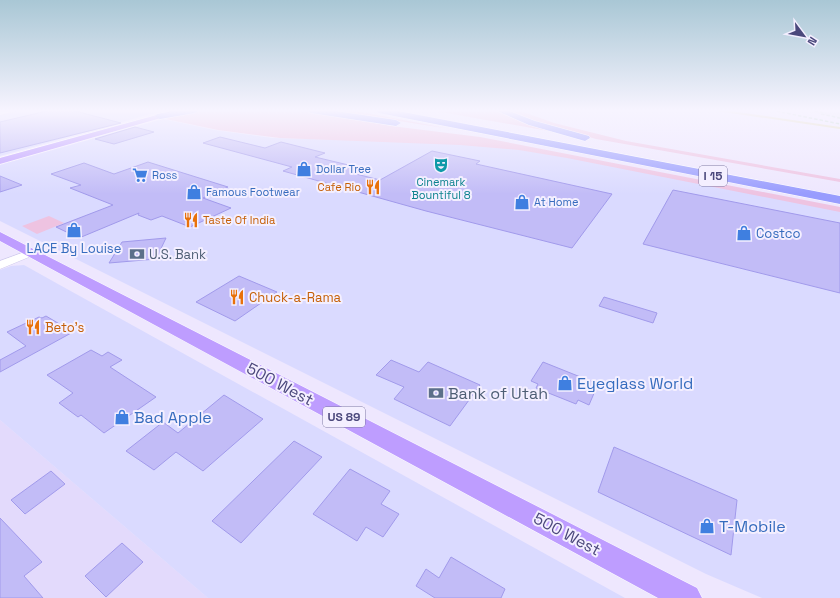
<svg xmlns="http://www.w3.org/2000/svg" width="840" height="598" font-family="'Space Grotesk',sans-serif">
<style>
.residential{fill:#e3dafc}
.commercial{fill:#dadaff}
.industrial{fill:#e3e1ef}
.green{fill:#eec3e1}
.lines{fill:none;stroke-linecap:round;stroke-linejoin:round}
.stream{stroke:#ded59e;stroke-width:2}
.building{fill:#c2bcf7;stroke:#a19aeb}
.minor-casing{stroke:#cfc9ec;stroke-width:1}
.major-casing{stroke:#fff;stroke-width:1}
.highway-casing{stroke:#fff;stroke-width:1}
.minor{fill:#fff;fill-rule:evenodd}
.major{fill:#be9dff;fill-rule:evenodd}
.highway{fill:#989cfe;fill-rule:evenodd}
.rail{stroke:#a3caad;stroke-width:1.5;stroke-dasharray:3.5 2;stroke-linecap:butt}
.labels{text-anchor:middle;dominant-baseline:central;stroke-width:4;stroke-linejoin:round;paint-order:stroke}
.far-shop-label{font-size:11px;fill:#366cbe;stroke:#f4efff;text-anchor:start}
.far-culture-label{font-size:11px;fill:#0d838f;stroke:#f4efff}
.far-food-label{font-size:11px;fill:#c56008;stroke:#f4efff;text-anchor:end}
.shield{fill:#f4efff;stroke:#7e7aa3;stroke-width:1}
.shield-label{font-size:12px;font-weight:bold;fill:#4b487c}
.shop-label{font-size:13px;fill:#366cbe;stroke:#f4efff;text-anchor:start}
.service-label{font-size:13px;fill:#4e5e75;stroke:#f4efff;text-anchor:start}
.food-label{font-size:13px;fill:#c56008;stroke:#f4efff;text-anchor:start}
.near-shop-label{font-size:16px;fill:#366cbe;stroke:#f4efff;text-anchor:start}
.near-street-label{font-size:16px;fill:#4b487c;stroke:#f4efff}
.near-service-label{font-size:16px;fill:#4e5e75;stroke:#f4efff;text-anchor:start}
</style>
<rect width="100%" height="100%" fill="#eee7fe"/>
<path class="residential" d="M0,420L208,598H0Z"/>
<path class="commercial" d="M0,110H165L0,156Z
M163,119L214,130L273,138L453,143L543,152L840,209V598H762L706,574L0,221V165Z
M24,265L58,284L625,598H208L0,420V270L11,266Z"/>
<path class="industrial" d="M799,110H840V118Z"/>
<path class="green" d="M200,110H302L391,126L480,137L840,207V212L567,158L519,150L460,145L280,138L218,130L166,119Z
M326,110H351L445,128Z
M430,110H496L560,133Z
M504,110H518L554,123L626,141L840,179V182L596,139L547,125Z
M49,216L64,223L37,234L22,226Z"/>
<g class="lines">
<path class="stream" d="M717,110L840,128"/>
</g>
<path class="building" d="M51,110H71L121,123L0,153V122Z
M135,127L154,132L114,144L95,139Z
M220,137L265,148L281,142L325,153L315,157L361,168L352,173L380,180L432,151L480,161L476,164L612,194L572,248L426,211L283,171L292,167L203,143Z
M148,162L228,187L203,198L231,208L190,227L162,216L151,220L138,215L139,213L79,238L56,227L113,205L70,188L81,185L51,174L84,163L114,174Z
M0,176L22,185L0,192Z
M673,190L840,223V293L643,244Z
M166,238L156,259L109,263L122,242Z
M239,276L277,292L235,321L196,302Z
M604,297L657,313L653,323L599,306Z
M46,316L73,332L0,372V360L26,346L7,332L39,317L42,318Z
M91,350L102,356L108,352L122,360L110,367L156,397L104,433L81,415L78,417L59,403L73,393L47,375Z
M391,360L419,372L428,362L480,385L450,426L394,399L404,387L376,375Z
M543,362L598,384L589,405L578,400L576,404L536,388L538,384L531,381Z
M224,395L263,419L203,471L176,452L154,470L126,451L163,422L178,433Z
M294,441L322,457L241,543L212,521Z
M614,447L737,500L731,555L598,492Z
M350,469L390,491L381,504L399,514L383,537L366,527L357,541L313,514Z
M51,471L65,484L25,514L11,500Z
M0,518L42,562L24,576L43,598H0Z
M122,543L143,562L106,597L85,576Z
M451,557L505,589L501,598H435L416,586L426,569L439,578Z"/>
<g class="lines">
<g class="minor-casing">
<path id="minor" d="M6,110H20L0,115V111Z
M30,250L34,251L36,253L34,255L0,269V261Z"/>
</g>
<g class="major-casing">
<path id="major" d="M175,110L182,112L0,164V158Z
M0,232L697,588L702,598H658L0,241Z"/>
</g>
<g class="highway-casing">
<path id="highway" d="M179,110H199L195,113L160,119L155,116L157,114Z
M307,110H329L396,120L401,123L396,126L311,113Z
M375,110H393L840,196V204L379,113Z
M495,110H507L535,121L589,136L590,138L585,141L529,125Z"/>
</g>
<use href="#minor" class="minor"/>
<use href="#major" class="major"/>
<use href="#highway" class="highway"/>
<path class="rail" d="M771,110L840,124
M809,110L826,113
M821,114L840,118"/>
</g>
<linearGradient id="sky" x2="0" y2="1"><stop stop-color="#a9c7d5"/><stop offset="0.57" stop-color="#f7f4ff"/><stop offset="1" stop-color="#f7f4ff" stop-opacity="0"/></linearGradient>
<rect width="840" height="194" fill="url(#sky)"/>
<defs>
<g id="theatre-bare" transform="scale(1.2)"><path d="M-5-5.5Q0-4 5-5.5V0Q5 5 0 6Q-5 5-5 0ZM-3.3-2.5H-1v1.5H-3.3ZM1-2.5H3.3v1.5H1ZM-2.8 1Q0 5.5 2.8 1Z" fill="#0f9aa8" stroke="#f4efff" stroke-width="2.5" paint-order="stroke"/></g>
<g id="shop-bare" transform="scale(1.2)"><path d="M-5-2.5h2.3a2.7 3.5 0 0 1 5.4 0H5L5.5 6h-11ZM-1.5-2.5h3a1.5 2.3 0 0 0-3 0Z" fill="#3f7fe0" stroke="#f4efff" stroke-width="2.5" paint-order="stroke"/></g>
<g id="supermarket-bare" transform="scale(1.2)"><path d="M-6-5.5h2.5l.6 2H6L4.5 2H-2.5L-4.4-4H-6ZM-1.5 3.2a1.3 1.3 0 1 0 .1 0ZM3 3.2a1.3 1.3 0 1 0 .1 0Z" fill="#3f7fe0" stroke="#f4efff" stroke-width="2.5" paint-order="stroke"/></g>
<g id="restaurant-bare" transform="scale(1.2)"><path d="M-5-6h1v4h1v-4h1v4h1v-4h1v5L-1.5 .5V6h-2V.5L-5-1ZM5-6V6H3V1.5H1.5Q1.5-4 5-6Z" fill="#e8710a" stroke="#f4efff" stroke-width="2.5" paint-order="stroke"/></g>
<g id="bank-bare" transform="scale(1.2)"><path d="M-6-4H6V4H-6ZM0-2.3a2.3 2.3 0 1 0 0 4.6a2.3 2.3 0 1 0 0-4.6Z" fill="#5c6f8a" stroke="#f4efff" stroke-width="2.5" paint-order="stroke"/></g>
</defs>
<g fill-rule="evenodd">
<use href="#theatre-bare" x="441" y="165"/>
<use href="#shop-bare" x="304" y="169"/>
<use href="#supermarket-bare" x="140" y="175"/>
<use href="#restaurant-bare" x="373" y="187"/>
<use href="#shop-bare" x="194" y="192"/>
<use href="#shop-bare" x="522" y="202"/>
<use href="#restaurant-bare" x="191" y="220"/>
<use href="#shop-bare" x="74" y="230"/>
<use href="#shop-bare" x="744" y="233"/>
<use href="#bank-bare" x="137" y="254"/>
<use href="#restaurant-bare" x="237" y="297"/>
<use href="#restaurant-bare" x="33" y="327"/>
<use href="#shop-bare" x="565" y="383"/>
<use href="#bank-bare" x="436" y="393"/>
<use href="#shop-bare" x="122" y="417"/>
<use href="#shop-bare" x="707" y="526"/>
</g>
<g class="labels">
<g class="far-shop-label">
<text x="316" y="169">Dollar Tree</text>
<text x="152" y="175">Ross</text>
<text x="206" y="192">Famous Footwear</text>
<text x="534" y="202">At Home</text>
</g>
<g class="far-culture-label">
<text x="441" y="182">Cinemark<tspan x="441" dy="13">Bountiful 8</tspan></text>
</g>
<g class="far-food-label">
<text x="361" y="187">Cafe Rio</text>
<text x="203" y="220" text-anchor="start">Taste Of India</text>
</g>
<g class="shield">
<rect x="699" y="166" width="28" height="20" rx="3"/>
<rect x="323" y="407" width="42" height="20" rx="3"/>
</g>
<g class="shield-label">
<text x="713" y="176">I 15</text>
<text x="344" y="417">US 89</text>
</g>
<g class="shop-label">
<text x="756" y="233">Costco</text>
<text x="74" y="248" text-anchor="middle">LACE By Louise</text>
</g>
<g class="service-label">
<text x="149" y="254">U.S. Bank</text>
</g>
<g class="food-label">
<text x="249" y="297">Chuck-a-Rama</text>
<text x="45" y="327">Beto's</text>
</g>
<g class="near-shop-label">
<text x="577" y="383">Eyeglass World</text>
<text x="134" y="417">Bad Apple</text>
<text x="719" y="526">T-Mobile</text>
</g>
<g class="near-street-label">
<text transform="translate(280 384) rotate(28)">500 West</text>
<text transform="translate(567 534) rotate(28)">500 West</text>
</g>
<g class="near-service-label">
<text x="448" y="393">Bank of Utah</text>
</g>
</g>
<g transform="translate(804 36) rotate(122)" stroke="#f4efff" stroke-width="3" paint-order="stroke">
<path d="M0-3L7 15L0 10L-7 15Z" fill="#4b487c"/>
<text y="-6" font-size="11" font-weight="bold" text-anchor="middle" fill="#4b487c">N</text>
</g>
</svg>
